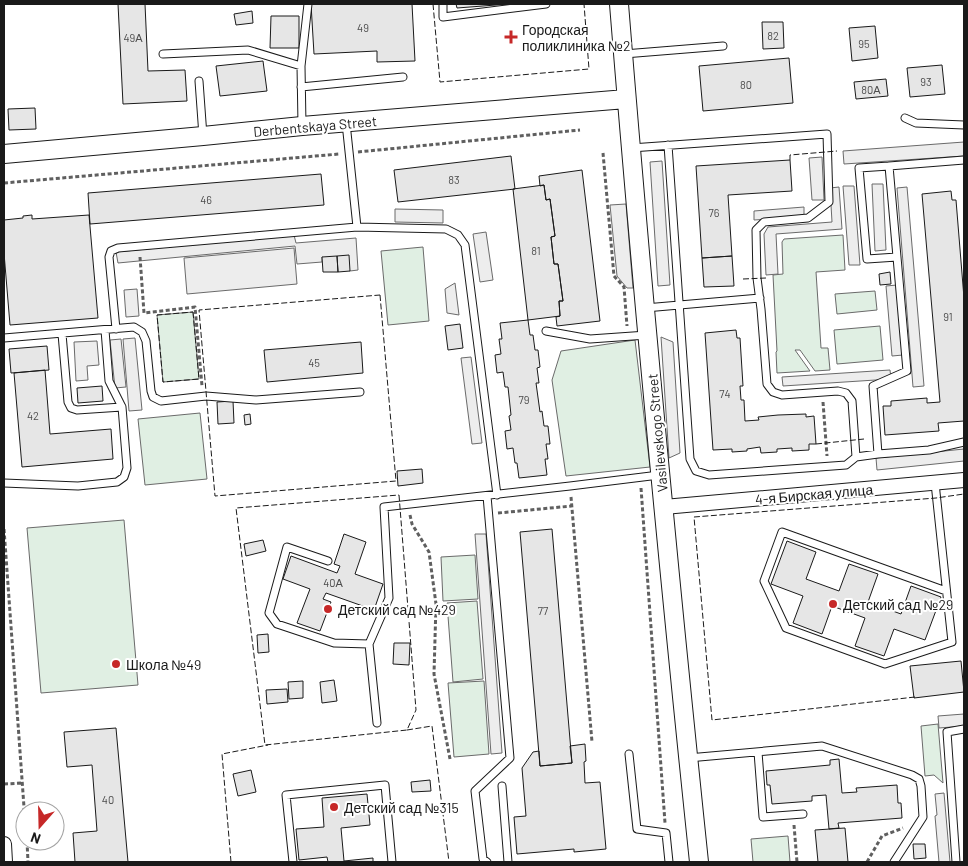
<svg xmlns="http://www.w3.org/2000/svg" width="968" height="866" font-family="Barlow,sans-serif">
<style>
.green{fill:#e0efe3;stroke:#6a6a6a}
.parking{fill:#ededed;stroke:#6a6a6a}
.building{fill:#e6e6e6;stroke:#1a1a1a}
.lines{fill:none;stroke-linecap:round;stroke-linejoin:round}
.service-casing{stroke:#1a1a1a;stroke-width:9}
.minor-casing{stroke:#1a1a1a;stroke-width:16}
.tertiary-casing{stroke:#1a1a1a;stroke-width:20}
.path{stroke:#5f5f5f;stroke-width:3;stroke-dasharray:4 2.5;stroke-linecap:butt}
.service{stroke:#fff;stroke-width:7}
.minor{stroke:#fff;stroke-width:14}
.tertiary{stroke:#fff;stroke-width:18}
.fence{stroke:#1a1a1a;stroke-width:1;stroke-dasharray:6 2.5;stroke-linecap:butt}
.poi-dot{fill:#c62828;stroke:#fff;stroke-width:2}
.labels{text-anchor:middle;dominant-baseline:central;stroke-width:4;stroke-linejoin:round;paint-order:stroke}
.number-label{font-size:11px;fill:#4d4d4d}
.poi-label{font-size:14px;fill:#1a1a1a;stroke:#fff;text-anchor:start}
.street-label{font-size:14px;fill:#1a1a1a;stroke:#fff}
</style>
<rect width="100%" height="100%" fill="#fff"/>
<path class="green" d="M843,235L845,270L816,272L821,348H828L830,370L815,371L800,350H795L810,371L777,373L776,352L777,351L773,275L783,274L782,242L784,239Z
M423,247L429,321L388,325L381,251Z
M875,291L877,310L837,314L835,294Z
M193,312L199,379L163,382L157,315Z
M880,326L883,360L837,364L834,330Z
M635,340L650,467L566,476L552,380L561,351Z
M200,413L207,479L145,485L138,419Z
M124,520L138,685L41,693L27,528Z
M475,555L478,599L443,601L441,557Z
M477,601L483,679L453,682L447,603Z
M484,681L489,754L454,757L448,683Z
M938,724L943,783L934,775L925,776L921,726Z
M788,836L790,862H753L751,839Z"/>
<path class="parking" d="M964,142V156L844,164L843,151Z
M822,157L824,200H812L809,158Z
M662,161L670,285L658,286L650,162Z
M872,184H883L886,250L875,251Z
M843,186H854L860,265H849Z
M839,187L842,229L776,234L778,274L766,275L764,234L768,227L832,222L830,188Z
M907,187L924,386L913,387L897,188Z
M626,204L633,288H627L617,276L610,205Z
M804,207V217L754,220V211Z
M395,209L443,210V223L395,222Z
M486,232L493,280L480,282L473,234Z
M294,235L296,243L356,238L358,270L350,271L322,257V262L297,264L295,246L118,263L116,252Z
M294,248L297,284L187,294L184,258Z
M455,283L459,315L447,313L445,289Z
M897,285L903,355L892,356L886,286Z
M137,289L139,316L126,317L124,290Z
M661,337L673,342L680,453L669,458Z
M135,338L142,410L129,411L123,339Z
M121,339L126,387L115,388L110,340Z
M97,341L99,365L87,366L88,380L76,381L74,342Z
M471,357L482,443L472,444L461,358Z
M890,370L891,379L783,386L782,377Z
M964,449V461L877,470L876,458Z
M475,534H486L502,753L491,754Z
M964,714V726L939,728L938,716Z
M944,793L950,862H939L935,816L937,815L935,794Z"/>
<path class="building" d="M118,4H145L148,71L185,70L187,101L123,104Z
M311,4H412L415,61L377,62V51L314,54Z
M456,4H509L457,8Z
M252,11L253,23L236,25L234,14Z
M271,16H299V48H270Z
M762,22H783L784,48L763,49Z
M875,26L878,58L852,61L849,28Z
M789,58L793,103L703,111L699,66Z
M263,61L267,91L220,96L216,66Z
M942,65L945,94L910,97L907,68Z
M886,79L888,96L856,99L854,82Z
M35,108L36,129L9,130L8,109Z
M511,156L515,189L398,202L394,170Z
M790,160L792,191L728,195L732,256L702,258L696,166Z
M582,170L600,321L557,326L556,317L560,316L559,301H563L558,264H554L551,237L555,236L550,199L546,200L544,185L540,186L539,176Z
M321,174L324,205L90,224L88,193Z
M544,185L546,200L550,199L555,236L551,237L554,264H558L563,301H559L560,316L528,320L513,189Z
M951,191L952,200H956L964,298V421L938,423L939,431L885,435L883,406H891V401L927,398V403L940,402L922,194Z
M32,215V219L89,215L98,318L10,325L4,253V220L23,218V216Z
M349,255L350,271L338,272L337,256Z
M337,256L338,272H323L322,257Z
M732,256L734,286L704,287L702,258Z
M890,272L891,284L880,285L879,274Z
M528,320L530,335H533L535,350H538L540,367L537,368L539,383H536L540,412L542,411L544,426H548L550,444H546L548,459H545L547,475L519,478L517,463H515L513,448L507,449L505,431L511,430L509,416L511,415L508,387H505L503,372L497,373L495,355L501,354L499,339H502L500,323Z
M460,324L463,348L448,350L445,326Z
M736,330L737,338H740L743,386H740L741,400H744L745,421L759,420L758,417L778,415L806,414V417L814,416L816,444H809V450L792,451V448L777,449V452L761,453L760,447L747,449V451L732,452V449L713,450L705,333Z
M361,342L363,373L267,382L264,350Z
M47,346L49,370L11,373L9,349Z
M45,370L50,434L111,429L113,459L22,467L14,373Z
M102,386L103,401L78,403L77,388Z
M233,401L234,423L218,424L217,402Z
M250,414L251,424L245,425L244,415Z
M422,469L423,483L398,486L397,471Z
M552,529L572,763L540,766L520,532Z
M344,534L366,542L355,574L383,584L374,610L326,593L323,599L331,602L320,631L297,623L310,589L283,579L291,556L337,573L340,566L334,564Z
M263,540L266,551L246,556L244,544Z
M787,541L816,552L806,579L839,591L849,564L878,574L868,602L901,614L911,586L941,597L925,640L894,629L884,656L855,646L865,618L832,606L822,634L793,623L803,596L771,584Z
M268,634L269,652L258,653L257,635Z
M394,643H410L409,665L393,664Z
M961,661L964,692L914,698L910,666Z
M334,680L337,701L322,703L320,682Z
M303,681V698L289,699L288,682Z
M287,689L288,702L267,704L266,690Z
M116,728L128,862H75L73,833L97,831L92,765L67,767L64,732Z
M585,744L586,761L584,762L585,783L600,782L606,849L574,852V849L517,854L514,817L526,816L522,768L533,752L539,751L540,766L572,763L570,746Z
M839,759L842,793L857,792L856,788L897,785L898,803H901L902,818L838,823L839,828L829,829L826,795L812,796V801L772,804L770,785H767L766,771L830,765V760Z
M251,770L256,792L238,796L233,774Z
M430,780L431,791L412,792L411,782Z
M367,794L370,825L341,828L344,861L373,858V862H328L327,857L299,860L296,829L324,827L322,798Z
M845,828L848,862H818L815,830Z
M913,844H925L926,858L914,859Z"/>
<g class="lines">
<g class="service-casing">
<path id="service" d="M443,4V17L546,4
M163,54L248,50L301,66
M624,54L723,46
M199,81L203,136
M301,87L403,77
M905,118L916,123L964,125
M346,123L357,227
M302,125L301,66L308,4
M668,145L690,459L696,471L709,475L846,465L856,457L878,454L873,386L907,371L889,166L964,160
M631,148L827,134L829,202L808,218L764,222L756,230L757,278L761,309L767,384L773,392L782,395L838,391L846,393L852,401L856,457
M889,166L859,168L867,259L897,257
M645,308L760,298
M116,329L109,257L111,251L118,248L357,227L446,229L458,235L465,245L497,495
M546,331L590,339L647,335
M62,334L68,402L71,408L77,410L122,407
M4,338L134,327L142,332L146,341L151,391L153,397L161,401L206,396L256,400L360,392
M878,454L929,450L964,442
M4,483L78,486L117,482L124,477L127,468L122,407L109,381L105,330
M935,483L952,642L885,664L786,628L764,581L782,532L946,591
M328,561L287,547L269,613L277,624L334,643L369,644L389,598L384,507L570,486L659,475
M369,644L377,723
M758,752L763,817L803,814
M629,754L637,829L666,833L669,862
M688,758L822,746L912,775L919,779L921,786L923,817L894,862
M502,786L508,862
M293,862L286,795L385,785L392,862
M487,862L483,859L475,791L510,758L487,496
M956,862L947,732L964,729"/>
</g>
<g class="minor-casing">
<path id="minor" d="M664,507L964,480
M4,844L5,862"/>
</g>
<g class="tertiary-casing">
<path id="tertiary" d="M619,4C642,290 669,576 699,862
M4,154L203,136L302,126L626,99"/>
</g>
<path class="path" d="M358,152L580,130
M603,153L614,276L624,287L627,326
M4,183L339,154
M140,257L144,313L195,307L202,386
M823,402L827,456
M641,488L665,823
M571,497L592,742
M498,513L572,506
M410,515L412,524L429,552L436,604L434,674L450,759
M4,529L25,821
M4,784L22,783
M794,825L797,862
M27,841L28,862
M867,862L882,836L903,828"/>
<use href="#service" class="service"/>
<use href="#minor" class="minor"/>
<use href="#tertiary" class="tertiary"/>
<path class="fence" d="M433,4L440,82L589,69L584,4
M790,160V155L837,151
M743,279L766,278
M380,295L396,481L215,496L199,310Z
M193,312L199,379L163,382L157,315Z
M816,444L864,439
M399,495L416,710L407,730L265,745L236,508Z
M915,697L712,720L694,517L936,498L964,494
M407,730L432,726L449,862
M231,862L222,754L268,745"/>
</g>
<g class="poi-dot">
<path d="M508.5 29.5h5v5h5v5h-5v5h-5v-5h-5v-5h5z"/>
<circle cx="833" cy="604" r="5"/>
<circle cx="328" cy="609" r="5"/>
<circle cx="116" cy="664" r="5"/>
<circle cx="334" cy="807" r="5"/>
</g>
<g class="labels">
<g class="number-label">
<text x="363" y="27">49</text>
<text x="773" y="35">82</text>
<text x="133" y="37">49А</text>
<text x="864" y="43">95</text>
<text x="926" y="81">93</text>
<text x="746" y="84">80</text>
<text x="871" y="89">80А</text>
<text x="454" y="179">83</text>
<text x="206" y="199">46</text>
<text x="714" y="212">76</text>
<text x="536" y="250">81</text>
<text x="948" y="316">91</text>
<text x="314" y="362">45</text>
<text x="725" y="393">74</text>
<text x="524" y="399">79</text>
<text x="33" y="415">42</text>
<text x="333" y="582">40А</text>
<text x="543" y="610">77</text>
<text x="108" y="799">40</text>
</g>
<g class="poi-label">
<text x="522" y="29">Городская<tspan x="522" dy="16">поликлиника №2</tspan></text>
<text x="843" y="604">Детский сад №29</text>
<text x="338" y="609">Детский сад №429</text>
<text x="126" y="664">Школа №49</text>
<text x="344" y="807">Детский сад №315</text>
</g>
<g class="street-label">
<text transform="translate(315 126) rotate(-5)">Derbentskaya Street</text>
<text transform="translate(657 433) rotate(-95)">Vasilevskogo Street</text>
<text transform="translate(814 494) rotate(-5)">4-я Бирская улица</text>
</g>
</g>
<rect width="968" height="866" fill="none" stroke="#1a1a1a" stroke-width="10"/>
<g transform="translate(40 826) rotate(200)"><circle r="24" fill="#ffffff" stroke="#a3a3a3"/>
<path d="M0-4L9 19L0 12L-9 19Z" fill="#c62828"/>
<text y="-8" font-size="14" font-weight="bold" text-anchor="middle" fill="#1a1a1a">N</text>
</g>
</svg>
